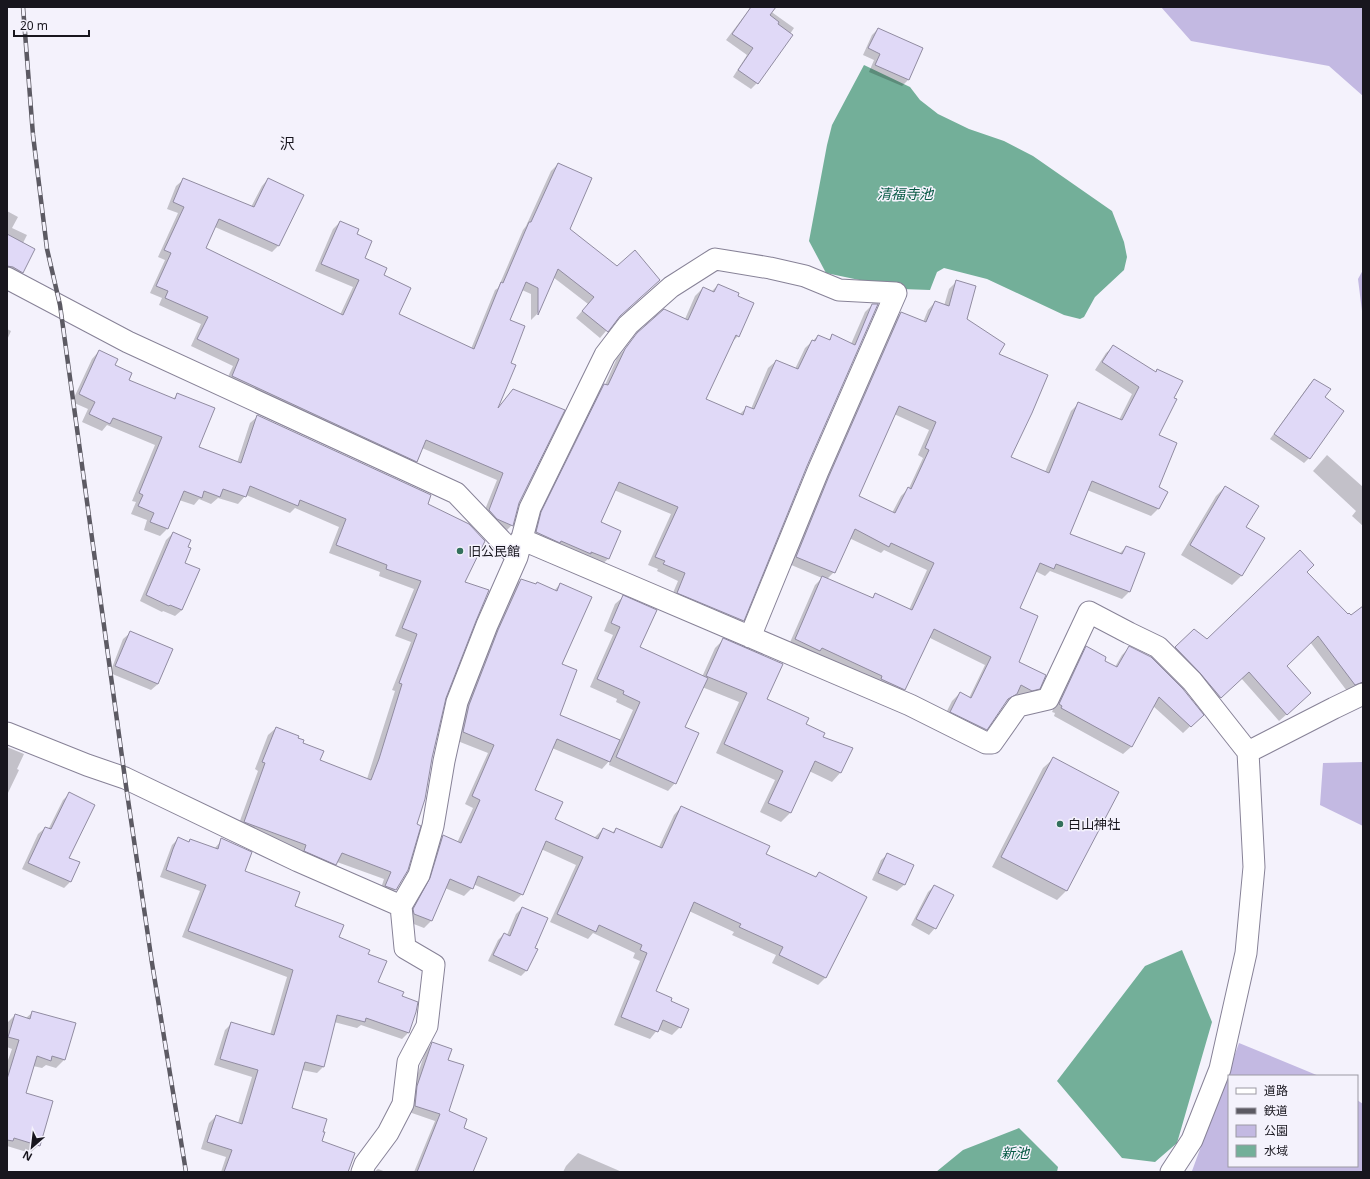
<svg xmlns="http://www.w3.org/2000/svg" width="1370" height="1179" font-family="'Noto Sans','Noto Sans JP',sans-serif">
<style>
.green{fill:#c3b9e2}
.water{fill:#73af99}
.shadow{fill:#0003;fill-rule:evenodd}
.building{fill:#e0d9f7;stroke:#918ca1;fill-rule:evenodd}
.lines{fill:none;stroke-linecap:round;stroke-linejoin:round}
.street-casing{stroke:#878297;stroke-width:23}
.street{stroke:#fff;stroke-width:21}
.rail-casing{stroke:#5c5a63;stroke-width:4.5}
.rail{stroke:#f4f2fc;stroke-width:3;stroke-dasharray:9;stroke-linecap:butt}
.poi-dot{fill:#33705c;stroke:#f4f2fc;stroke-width:1.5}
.labels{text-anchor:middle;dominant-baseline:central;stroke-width:3;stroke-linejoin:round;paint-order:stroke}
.poi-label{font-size:13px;fill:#18161e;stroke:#f4f2fc;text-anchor:start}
.water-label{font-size:14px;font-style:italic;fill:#065944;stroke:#f4f2fc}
.quarter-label{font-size:15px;fill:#18161e;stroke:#f4f2fc}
</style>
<rect width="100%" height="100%" fill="#f4f2fc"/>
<path class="green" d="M1161,7H1363V96L1329,66L1191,41Z
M1363,270V319L1358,279Z
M1363,762V826L1320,805L1323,763Z
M1239,1043L1319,1076H1229V1166H1357V1100L1363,1104V1172H1190L1192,1171Z"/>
<path class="water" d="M864,65L910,87L920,100L938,114L969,129L1004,141L1033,156L1112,211L1124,242L1127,257L1124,270L1095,297L1084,317L1080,319L1064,315L987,279L944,268L937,272L930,290L902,289L826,273L809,241L827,145L832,125Z
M1182,950L1212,1022L1177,1143L1155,1162L1122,1158L1057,1081L1145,966Z
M1019,1128L1058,1167L1057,1172H936L963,1150Z"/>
<path class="shadow" d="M751,7L766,8L794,28L757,83L751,89L733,77L747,55L726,40Z
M878,29L922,49L908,80L902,86L869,72L874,60L863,55L872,35Z
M558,164L568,229L617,318L600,338L576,318L588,304L553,277L537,314L531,320V294L522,290L509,320V364L496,410L507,397L518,502L512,525L505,532L482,517L497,480L422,448L417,461L410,468L225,383L233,366L191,346L201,324L159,305L162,298L150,293L165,260L158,257L178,213L167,209L176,186L183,180L251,207L262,186L268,179L279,245L272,252L215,227L205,248L340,315L353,287L315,271L333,229L340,222L355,234L364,259L383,276L397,314L471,349L495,290L498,288L523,230L526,226L551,171Z
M7,211L18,217L12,228L27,235L23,243L22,272L15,280L7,276Z
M957,281L966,320L997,354L1009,457L1045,472L1071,411L1079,403L1119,420L1132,394L1095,370L1106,353L1114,346L1155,373L1158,370L1173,398L1158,436L1159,508L1151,516L1087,490L1069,534L1119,554L1126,547L1130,591L1122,599L1050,571L1045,576L1035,571L1019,609L1017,662L1039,688L1031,696L1024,698L1016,694L1003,704L986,729L978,737L943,719L952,701L960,693L969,698L985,665L928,637L904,689L897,697L788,647L815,585L822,578L789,564L894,320L901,313L923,322L928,310L935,302L944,306L949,289ZM894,414L929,430L918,455L923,458L909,488L901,496L892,513L858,497ZM849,538L881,553L884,550L927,570L909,610L876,594L871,599L827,579L834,572Z
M718,285L738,336L731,343L704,400L739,415L747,407L751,409L768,368L776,361L795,369L805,348L818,336L828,340L833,336L851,344L865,312L872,305L743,620L735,628L670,600L678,581L657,571L658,569L648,565L671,514L614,490L599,523L620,532L608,559L600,566L529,540L534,521L597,392L605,385L617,358L638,334L685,319L695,296L703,288L711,292Z
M7,329L11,331L7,340Z
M99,351L128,381L173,399L178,394L198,448L237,463L250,423L258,416L427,505L464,583L445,697L395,890L388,897L379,894L384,879L337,862L328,872L237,829L258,771L255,769L268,735L276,728L297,739L319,760L367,779L395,691L392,690L411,642L395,636L414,589L379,576L380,572L329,553L339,527L295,508L290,513L246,495L238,504L218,498L211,504L199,499L194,505L179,500L167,529L160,536L144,530L147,520L131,514L136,502L132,501L155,445L107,425L102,431L82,422L88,409L72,402L92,359Z
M1314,380L1309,458L1304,463L1270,439L1309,385Z
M1327,455L1363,487V526L1352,516L1356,511L1313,471Z
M1225,487L1245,527L1264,538L1241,576L1232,585L1181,555L1216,496Z
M173,533L187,548L184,563L182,610L175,616L163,611L162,612L140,601L166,540Z
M1306,572L1347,616L1351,617L1363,607V681L1347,691L1310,642L1286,666L1303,700L1279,721L1241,678L1213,705L1168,655L1194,631L1207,641Z
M521,580L554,591L560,584L561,665L558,715L619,741L633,710L616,702L617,699L590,687L613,635L604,631L615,604L623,597L639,648L702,677L715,648L723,640L766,700L805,724L822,737L852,749L840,773L832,782L809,771L790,813L781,822L760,812L775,780L716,753L739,702L702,687L684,728L675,783L668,791L609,765L610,760L602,769L552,748L534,791L554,820L594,838L603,829L612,833L616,829L659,847L674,815L681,807L764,855L815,878L819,873L825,978L818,985L772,963L776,955L732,935L734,932L689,911L655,992L669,1002L680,1027L672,1035L658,1029L650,1039L614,1025L640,961L633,958L635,953L593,933L588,939L550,922L576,865L541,849L522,894L514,902L473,884L472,888L464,896L445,888L431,921L424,928L406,921L435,844L443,837L457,843L473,808L465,804L488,753L455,740L461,714L513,587Z
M130,633L158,684L151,690L110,673L123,639Z
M1086,648L1103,661L1115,667L1122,655L1129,648L1202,715L1183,733L1153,706L1131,747L1123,754L1054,716L1055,713L1052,712L1079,655Z
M7,747L24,754L17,769L19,770L7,795Z
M1053,759L1067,890L1057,900L992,867L1043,768Z
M69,794L68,858L70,882L64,888L22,869L38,834L45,828L48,830L63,800Z
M179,838L188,842L191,840L214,849L222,840L243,871L338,938L367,954L377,983L401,997L416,1012L408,1033L402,1039L361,1025L357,1028L334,1022L323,1067L317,1073L302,1070L291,1108L322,1133L321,1141L330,1172H221L226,1157L201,1149L209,1123L216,1116L238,1123L252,1077L214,1065L225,1030L231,1024L270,1035L287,977L182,937L200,891L160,877L172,845Z
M888,854L913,866L904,885L897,891L872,880L881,860Z
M934,886L935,928L929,935L911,925L928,892Z
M522,908L534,949L526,971L521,976L488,961L498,940L504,934L507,935L516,914Z
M33,1012L75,1024L64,1060L56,1068L46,1065L42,1068L33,1066L25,1093L39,1145L30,1153L7,1146V1063L12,1049L7,1047V1023L15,1015L26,1018Z
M432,1044L447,1061L448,1112L463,1128L472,1172H414L435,1121L409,1112L411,1093L426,1050Z
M578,1153L622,1172H563L566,1166Z
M378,1169L386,1172H374Z"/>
<path class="building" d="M751,7H776L770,15L779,22L778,24L793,35L758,84L738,70L753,48L732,34Z
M878,28L923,48L909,80L875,65L880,54L868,48Z
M558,163L592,178L570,229L617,266L635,250L660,280L620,316L608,332L582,311L594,297L558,269L538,315V288L526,282L510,320L525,326L511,363L516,365L498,408L513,389L565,410L519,503L513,526L497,519L489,510L503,473L426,440L417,462L232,376L239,359L197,339L208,317L165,298L168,291L156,286L171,253L164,250L184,207L173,202L183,178L254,207L268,178L304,195L279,246L219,219L206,248L343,315L359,280L321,264L340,221L359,229L357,234L372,241L365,258L387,268L384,275L411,288L399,314L474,349L501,282L503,283L529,222H531Z
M7,234L35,249L23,273L13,267L7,266Z
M956,280L976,286L967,319L1005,344L999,354L1048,375L1032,413L1011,457L1049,473L1078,402L1122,420L1139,387L1102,362L1113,345L1156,372L1157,369L1183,381L1174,398L1177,399L1159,435L1177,443L1159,487L1168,492L1159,509L1092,481L1070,534L1122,554L1126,546L1145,553L1130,592L1056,564L1054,569L1040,563L1020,608L1038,616L1019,662L1046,675L1040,689L1032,691L1021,685L1017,694L1008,699L987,730L950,712L960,692L971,698L991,657L934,629L905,690L881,679L882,676L822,648L820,651L795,639L822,576L873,598L875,593L912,610L934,563L891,543L889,547L855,529L835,573L796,557L829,476L901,312L926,322L935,301L949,306ZM899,406L936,422L925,448L929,450L911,489L908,487L895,513L859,496Z
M718,284L739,293L738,296L754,303L739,337L736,335L706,399L743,415L746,406L754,409L776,360L798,369L812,340L815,341L818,335L830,340L832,334L855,345L872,304H878L807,466L744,621L677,593L685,573L663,564L665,561L655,557L678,507L619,482L601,522L621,531L609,559L591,552V554L561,541L560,543L536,532L541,512L604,384L608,385L625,349L637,333L664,309L688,320L703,287L714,292Z
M99,350L118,359L115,365L132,373L129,380L175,399L177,393L215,408L199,447L241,463L257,415L431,495L428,504L469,524L485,541L465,582L489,590L476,621L446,698L432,758L425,799L417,824L421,826L408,870L396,890L385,886L391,872L342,853L336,865L304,851L306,845L244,822L265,763L262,762L276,727L299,736L298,738L304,740L303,743L324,751L320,760L371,780L379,759L402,684L399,683L417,634L402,628L421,581L386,569L387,565L336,545L346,519L300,500L298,506L250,486L246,497L223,489L220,497L204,491L202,498L184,491L168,529L150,522L154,513L138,506L143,495L139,493L162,437L113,418L110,424L89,414L95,402L79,394Z
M1314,379L1331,389L1325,397L1344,411L1310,459L1274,434Z
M1225,486L1259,506L1246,527L1265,538L1242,576L1190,545Z
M173,532L191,540L188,547L191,548L185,563L200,569L182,610L170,605L169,606L146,595Z
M1300,550L1314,565L1307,572L1348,614L1349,613L1351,615L1363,606V682L1355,685L1318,636L1287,666L1311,693L1287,715L1249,672L1221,698L1200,673L1175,647L1194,629L1207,639Z
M521,579L536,584L537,582L557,591L560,583L592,597L562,664L577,670L560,715L620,740L610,762L557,739L535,790L563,802L555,819L598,839L603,828L614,833L616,828L662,848L681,806L770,846L766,854L816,877L819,872L867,897L826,978L779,955L783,947L739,927L741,924L694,902L656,991L672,998L671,1001L689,1009L681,1028L663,1020L658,1032L621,1017L647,953L640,950L642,945L599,925L596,932L557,914L583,857L546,841L523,895L478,876L473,889L450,879L432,921L414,914L413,909L430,878L443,835L461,843L480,800L472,796L494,745L463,732L469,705L498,630Z
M623,595L657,610L640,647L708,678L685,727L699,733L676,784L616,757L640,702L623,694L624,691L597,679L620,627L611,623Z
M130,631L173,649L158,684L115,666Z
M723,638L783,664L767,699L809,718L806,724L825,733L823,737L853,748L841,773L815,761L791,813L768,803L783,771L724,744L747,693L706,676Z
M1086,646L1106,657L1105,661L1117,667L1129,646L1151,657L1183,689L1204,715L1191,727L1159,697L1132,747L1061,708L1062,706L1059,704Z
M1053,757L1119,792L1067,891L1001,857Z
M69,792L95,805L69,858L80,862L71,882L28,863L45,827L51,829Z
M178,837L189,842L190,839L218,849L221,838L252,852L245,871L300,892L295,906L344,925L339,937L370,950L368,954L387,961L378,982L404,992L402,996L418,1002L416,1012L409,1033L366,1018L365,1022L337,1015L324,1067L305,1062L292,1108L327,1119L323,1132H325L322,1141L355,1153L348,1172H224L232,1150L207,1142L216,1115L242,1124L258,1070L220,1059L231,1022L274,1035L293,970L188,931L206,885L166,870L173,849Z
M887,853L914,865L905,885L878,873Z
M934,885L954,895L936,929L916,919Z
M522,907L548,918L535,948L538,949L527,971L493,955L504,933L510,936Z
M32,1011L76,1023L65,1060L52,1056L51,1061L37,1056L26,1093L53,1101L40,1146L14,1138L13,1141L7,1140V1079L19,1040L8,1037L15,1014L30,1019Z
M432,1042L452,1049L448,1060L464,1065L449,1111L467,1119L464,1128L487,1138L473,1172H417L440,1114L415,1106L417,1086Z"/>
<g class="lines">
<g class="street-casing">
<path id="street" d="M7,278L128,342L456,493L517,557
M521,539L910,705L986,743H992L1018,706L1048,699L1089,612L1129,633L1158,647L1192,681L1248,752L1254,867L1246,953L1220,1069L1192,1140L1171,1172
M7,733L87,765L125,778L298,861L401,906
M1248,752L1334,708L1363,694
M362,1172L365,1164L388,1133L403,1104L408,1062L427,1026L434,965L405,948L401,906L419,875L433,826L444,761L457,702L487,625L517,557L530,508L605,355L628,325L671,287L715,259L770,268L805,276L839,290L896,293L818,471L750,637"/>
</g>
<use href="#street" class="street"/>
<g class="rail-casing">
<path id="rail" d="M23,7L33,135L47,249L60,305L126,786L152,963L186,1172"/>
</g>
<use href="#rail" class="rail"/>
</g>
<g class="poi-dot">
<circle cx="460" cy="551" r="4"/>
<circle cx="1060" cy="824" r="4"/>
</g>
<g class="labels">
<g class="poi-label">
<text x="468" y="551">旧公民館</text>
<text x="1068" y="824">白山神社</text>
</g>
<g class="water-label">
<text x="905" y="193">清福寺池</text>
<text x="1015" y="1152">新池</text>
</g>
<g class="quarter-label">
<text x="287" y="143">沢</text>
</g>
</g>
<rect width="1370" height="1179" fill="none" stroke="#18161e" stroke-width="16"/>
<rect x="1228" y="1075" width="130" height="92" fill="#f4f2fc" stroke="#9c9aa3"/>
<rect x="1236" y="1088" width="20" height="6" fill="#ffffff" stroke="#9c9aa3"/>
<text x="1264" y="1095" font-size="12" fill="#18161e">道路</text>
<rect x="1236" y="1108" width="20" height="6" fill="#5c5a63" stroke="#9c9aa3"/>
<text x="1264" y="1115" font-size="12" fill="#18161e">鉄道</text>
<rect x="1236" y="1125" width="20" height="12" fill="#c3b9e2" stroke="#9c9aa3"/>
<text x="1264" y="1135" font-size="12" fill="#18161e">公園</text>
<rect x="1236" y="1145" width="20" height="12" fill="#73af99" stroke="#9c9aa3"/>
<text x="1264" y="1155" font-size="12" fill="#18161e">水域</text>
<g transform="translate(32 1147) rotate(208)" stroke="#f4f2fc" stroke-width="3" paint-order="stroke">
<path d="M0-3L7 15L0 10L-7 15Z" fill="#18161e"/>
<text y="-6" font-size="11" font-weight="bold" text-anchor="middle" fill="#18161e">N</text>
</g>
<path d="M14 30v6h75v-6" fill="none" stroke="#18161e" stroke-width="2"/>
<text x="20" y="30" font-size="12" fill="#18161e" stroke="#f4f2fc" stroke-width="3" paint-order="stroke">20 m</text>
</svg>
